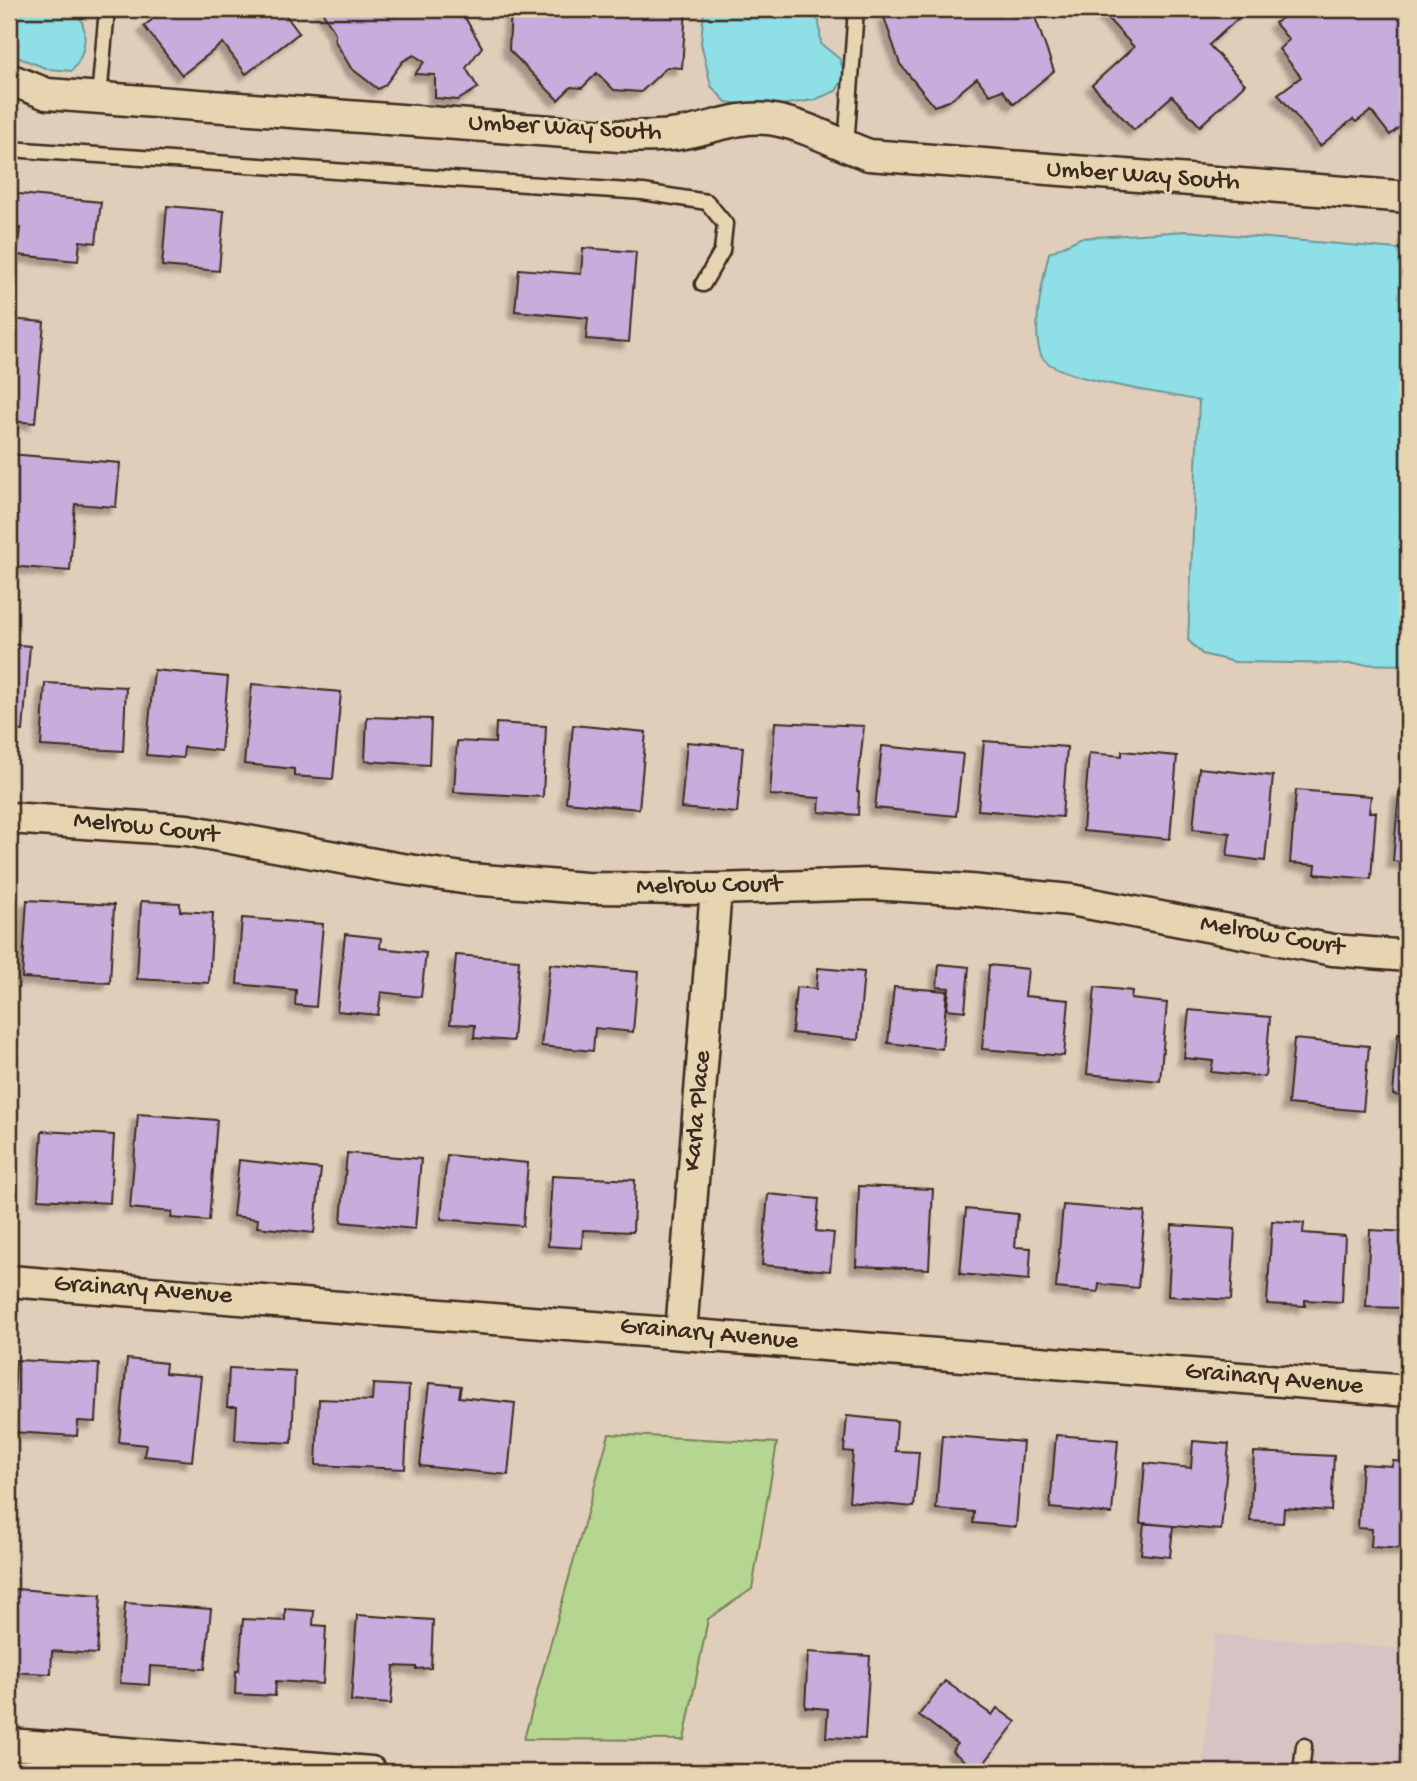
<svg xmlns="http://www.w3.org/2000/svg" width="1417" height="1781" font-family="'Gochi Hand',sans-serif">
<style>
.built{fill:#d8c3c4}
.green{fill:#b4d690;stroke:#788057;stroke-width:2}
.water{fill:#8edfe6;stroke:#6d9796;stroke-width:2}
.building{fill:#c6addb;stroke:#3b2a1e;stroke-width:2;filter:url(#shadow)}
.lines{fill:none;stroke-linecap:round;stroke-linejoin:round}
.lane-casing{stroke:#3b2a1e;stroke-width:19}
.street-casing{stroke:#3b2a1e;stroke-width:35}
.lane{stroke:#e7d5b2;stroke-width:14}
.street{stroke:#e7d5b2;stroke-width:30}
.labels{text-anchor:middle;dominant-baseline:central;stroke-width:6;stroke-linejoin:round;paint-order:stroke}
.street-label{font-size:26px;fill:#3b2a1e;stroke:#e7d5b2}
</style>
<defs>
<filter id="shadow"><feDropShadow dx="-6" dy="6" stdDeviation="2" flood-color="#0004"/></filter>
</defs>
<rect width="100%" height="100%" fill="#e0cdba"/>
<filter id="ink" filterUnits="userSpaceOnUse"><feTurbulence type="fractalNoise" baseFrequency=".0143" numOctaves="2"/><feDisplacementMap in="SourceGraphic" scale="14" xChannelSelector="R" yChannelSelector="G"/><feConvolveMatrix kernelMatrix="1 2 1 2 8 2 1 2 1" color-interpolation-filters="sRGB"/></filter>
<g filter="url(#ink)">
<path class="built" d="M1214,1634L1408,1649V1772H1202Z"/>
<path class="green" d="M609,1434L777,1443L752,1589L708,1619L684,1740L524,1739Z"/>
<path class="water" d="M9,9H76C89,30 87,52 72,71L48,69L9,54Z
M704,9H804L819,21L821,44L840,59L845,76L836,91L814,100L766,107L726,102L711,86L701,43Z
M1186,231L1408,250V665L1235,662L1202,654L1188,640L1199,401C1170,393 1050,380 1041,355C1031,331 1043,279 1049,253L1080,238Z"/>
<path class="building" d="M166,9H281L299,33L246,74L223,43L182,75L144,26Z
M321,9H460L482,47L466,68L478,88L458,100L435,98V75L415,74L424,62L414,55L403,61L385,85L378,89L351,68L335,41V33Z
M511,9H686L682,68L667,67L641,92L614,90L597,73L582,88L571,87L558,100L509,50Z
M906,9H1039L1034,14L1054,71L1014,104L1002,90L990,95L977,78L949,101L934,106L900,64L884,17Z
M1099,9H1243L1245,12L1209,45L1245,84L1200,126L1172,96L1134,130L1092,85L1134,47Z
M1293,9H1407L1408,120L1390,135L1371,111L1356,122L1353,119L1320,146L1278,94L1301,77L1279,49L1289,40L1275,23Z
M9,193L101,202L96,243L80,241L78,261L17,255L20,228L9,227Z
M167,206L224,211L219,271L162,266Z
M583,248L636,252L629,342L586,339L588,318L515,311L519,269L581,274Z
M9,319L44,322L35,423L9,421Z
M9,454L120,463L116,507L75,504L70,571L9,566Z
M9,644L30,646L23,731L9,730Z
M154,670L228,677L221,751L184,747L183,758L146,755Z
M45,683L126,687L123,751L41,746Z
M252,684L341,692L333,779L294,776V769L244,764Z
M367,717L431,719L429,765L365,761Z
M775,722L864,726L857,791L859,792L858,815L819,812L820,798L770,795Z
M496,723L546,726L543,797L454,792L457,741L495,743Z
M573,725L646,732L639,809L566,802Z
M984,741L1067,747L1062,817L978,810Z
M687,742L743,747L737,813L681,808Z
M882,746L963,754L956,816L875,808Z
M1122,751L1177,756L1170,839L1083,831L1089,753L1122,756Z
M1199,768L1273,776L1265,861L1227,856L1230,833L1193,829Z
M1296,790L1371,796L1369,812H1376L1371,879L1315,874L1316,865L1290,863Z
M1399,792L1408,793V863L1393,861Z
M27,900L114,905L110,983L22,978Z
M141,901L180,903V911L213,913L209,983L137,979Z
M242,918L323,924L316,1007L295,1005L296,990L237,984Z
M345,934L381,938L380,948L426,953L421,997L381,992L378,1015L337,1011Z
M456,955L519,960L513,1041L474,1038L475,1025L450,1024Z
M550,964L638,972L633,1032L595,1028L593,1051L541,1046Z
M939,964L969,967L965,1011L947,1009L949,988L937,987Z
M989,965L1028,969L1025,996L1069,1000L1064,1056L982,1049Z
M818,968L864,972L858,1040L792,1033L796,987L816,989Z
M894,987L947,991L942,1049L888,1043Z
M1095,987L1132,991L1131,999L1167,1003L1160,1081L1087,1074Z
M1189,1010L1270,1017L1265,1077L1211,1072L1213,1061L1184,1058Z
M1398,1033L1408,1034V1097L1393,1095Z
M1294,1039L1369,1046L1363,1111L1288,1104Z
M138,1114L217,1120L209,1221L171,1218L172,1212L130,1208Z
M42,1131L114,1135L110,1203L38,1199Z
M347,1153L421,1159L415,1229L341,1222Z
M447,1155L528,1163L523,1226L441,1219Z
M239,1160L321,1169L314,1233L257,1227L258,1219L233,1216Z
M552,1176L635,1180L633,1232L583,1230L582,1248L548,1246Z
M859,1186L933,1189L929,1269L856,1266Z
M768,1194L819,1199L816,1231L834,1233L830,1271L762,1265Z
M1063,1205L1145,1212L1138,1288L1099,1284L1098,1292L1056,1288Z
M966,1209L1018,1214L1015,1247L1031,1248L1029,1280L960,1274Z
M1272,1221L1304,1223L1303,1233L1345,1236L1342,1302L1305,1300V1306L1267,1304Z
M1172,1225L1235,1229L1231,1300L1168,1296Z
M1370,1230L1408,1232V1315H1406V1308L1366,1307Z
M127,1359L166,1363L165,1373L201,1376L192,1461L144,1456L146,1445L119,1442Z
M16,1360L99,1364L96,1422L78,1421L77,1436L12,1432Z
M229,1368L295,1371L292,1443L235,1440L237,1407H227Z
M429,1383L461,1386L459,1397L515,1403L508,1475L420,1466Z
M373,1384L409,1386L405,1469L316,1465L319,1399L372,1401Z
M847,1416L897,1421L895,1451L919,1452L914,1507L849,1501L853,1452L844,1451Z
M942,1435L1023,1442L1016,1527L973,1523L974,1512L936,1509Z
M1056,1435L1118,1440L1112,1514L1050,1508Z
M1193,1441L1229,1444L1221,1530L1140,1523L1145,1463L1191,1468Z
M1254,1452L1334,1456L1331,1511L1284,1508L1283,1523L1250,1521Z
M1393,1461L1408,1462V1549L1371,1547L1372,1529L1358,1528L1362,1464L1392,1466Z
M1144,1523L1173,1526L1170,1557L1141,1554Z
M15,1589L101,1595L97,1654L52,1651L51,1674L9,1672Z
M125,1603L211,1609L205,1669L150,1666L149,1685L120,1683Z
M285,1609L314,1611L313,1625L326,1626L323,1684L276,1681L275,1696L235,1694L236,1671H239L243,1619L285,1621Z
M357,1615L433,1620L431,1668L416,1669V1667L394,1666L391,1704L351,1701Z
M808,1652L870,1656L865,1739L826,1737L828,1709L805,1707Z
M945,1681L992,1715L997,1708L1016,1722L978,1771L952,1751L957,1744L919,1715Z"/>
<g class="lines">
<g class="lane-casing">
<path id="lane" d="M99,98L107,9
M846,147L856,9
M9,149L643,192L707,202L725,224L722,251L703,284
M1301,1772L1304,1746"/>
</g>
<g class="street-casing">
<path id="street" d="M9,79L47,94L620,136C642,137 663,137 684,133C714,128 737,116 768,119C805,124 835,143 869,155L1408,197
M9,818L187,830L396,868L469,879L585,888L716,889L872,884L970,890L1071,900L1333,950L1408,956
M9,1281L1408,1391
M681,1333L716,889
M9,1744L371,1772"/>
</g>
<use href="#lane" class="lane"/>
<use href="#street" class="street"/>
</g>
</g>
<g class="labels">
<g class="street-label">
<text transform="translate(565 129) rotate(3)">Umber Way South</text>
<text transform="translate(1143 177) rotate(4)">Umber Way South</text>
<text transform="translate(146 829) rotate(6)">Melrow Court</text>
<text transform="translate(709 887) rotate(-1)">Melrow Court</text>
<text transform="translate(1272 937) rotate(10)">Melrow Court</text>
<text transform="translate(699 1111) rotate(-85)">Karla Place</text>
<text transform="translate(143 1291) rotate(4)">Grainary Avenue</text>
<text transform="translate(709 1335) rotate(5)">Grainary Avenue</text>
<text transform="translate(1274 1380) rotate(5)">Grainary Avenue</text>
</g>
</g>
<rect width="1417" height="1781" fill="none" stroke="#e7d5b2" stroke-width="35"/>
<rect x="18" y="18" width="1382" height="1746" fill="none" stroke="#3b2a1e" stroke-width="2.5" filter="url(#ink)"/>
</svg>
